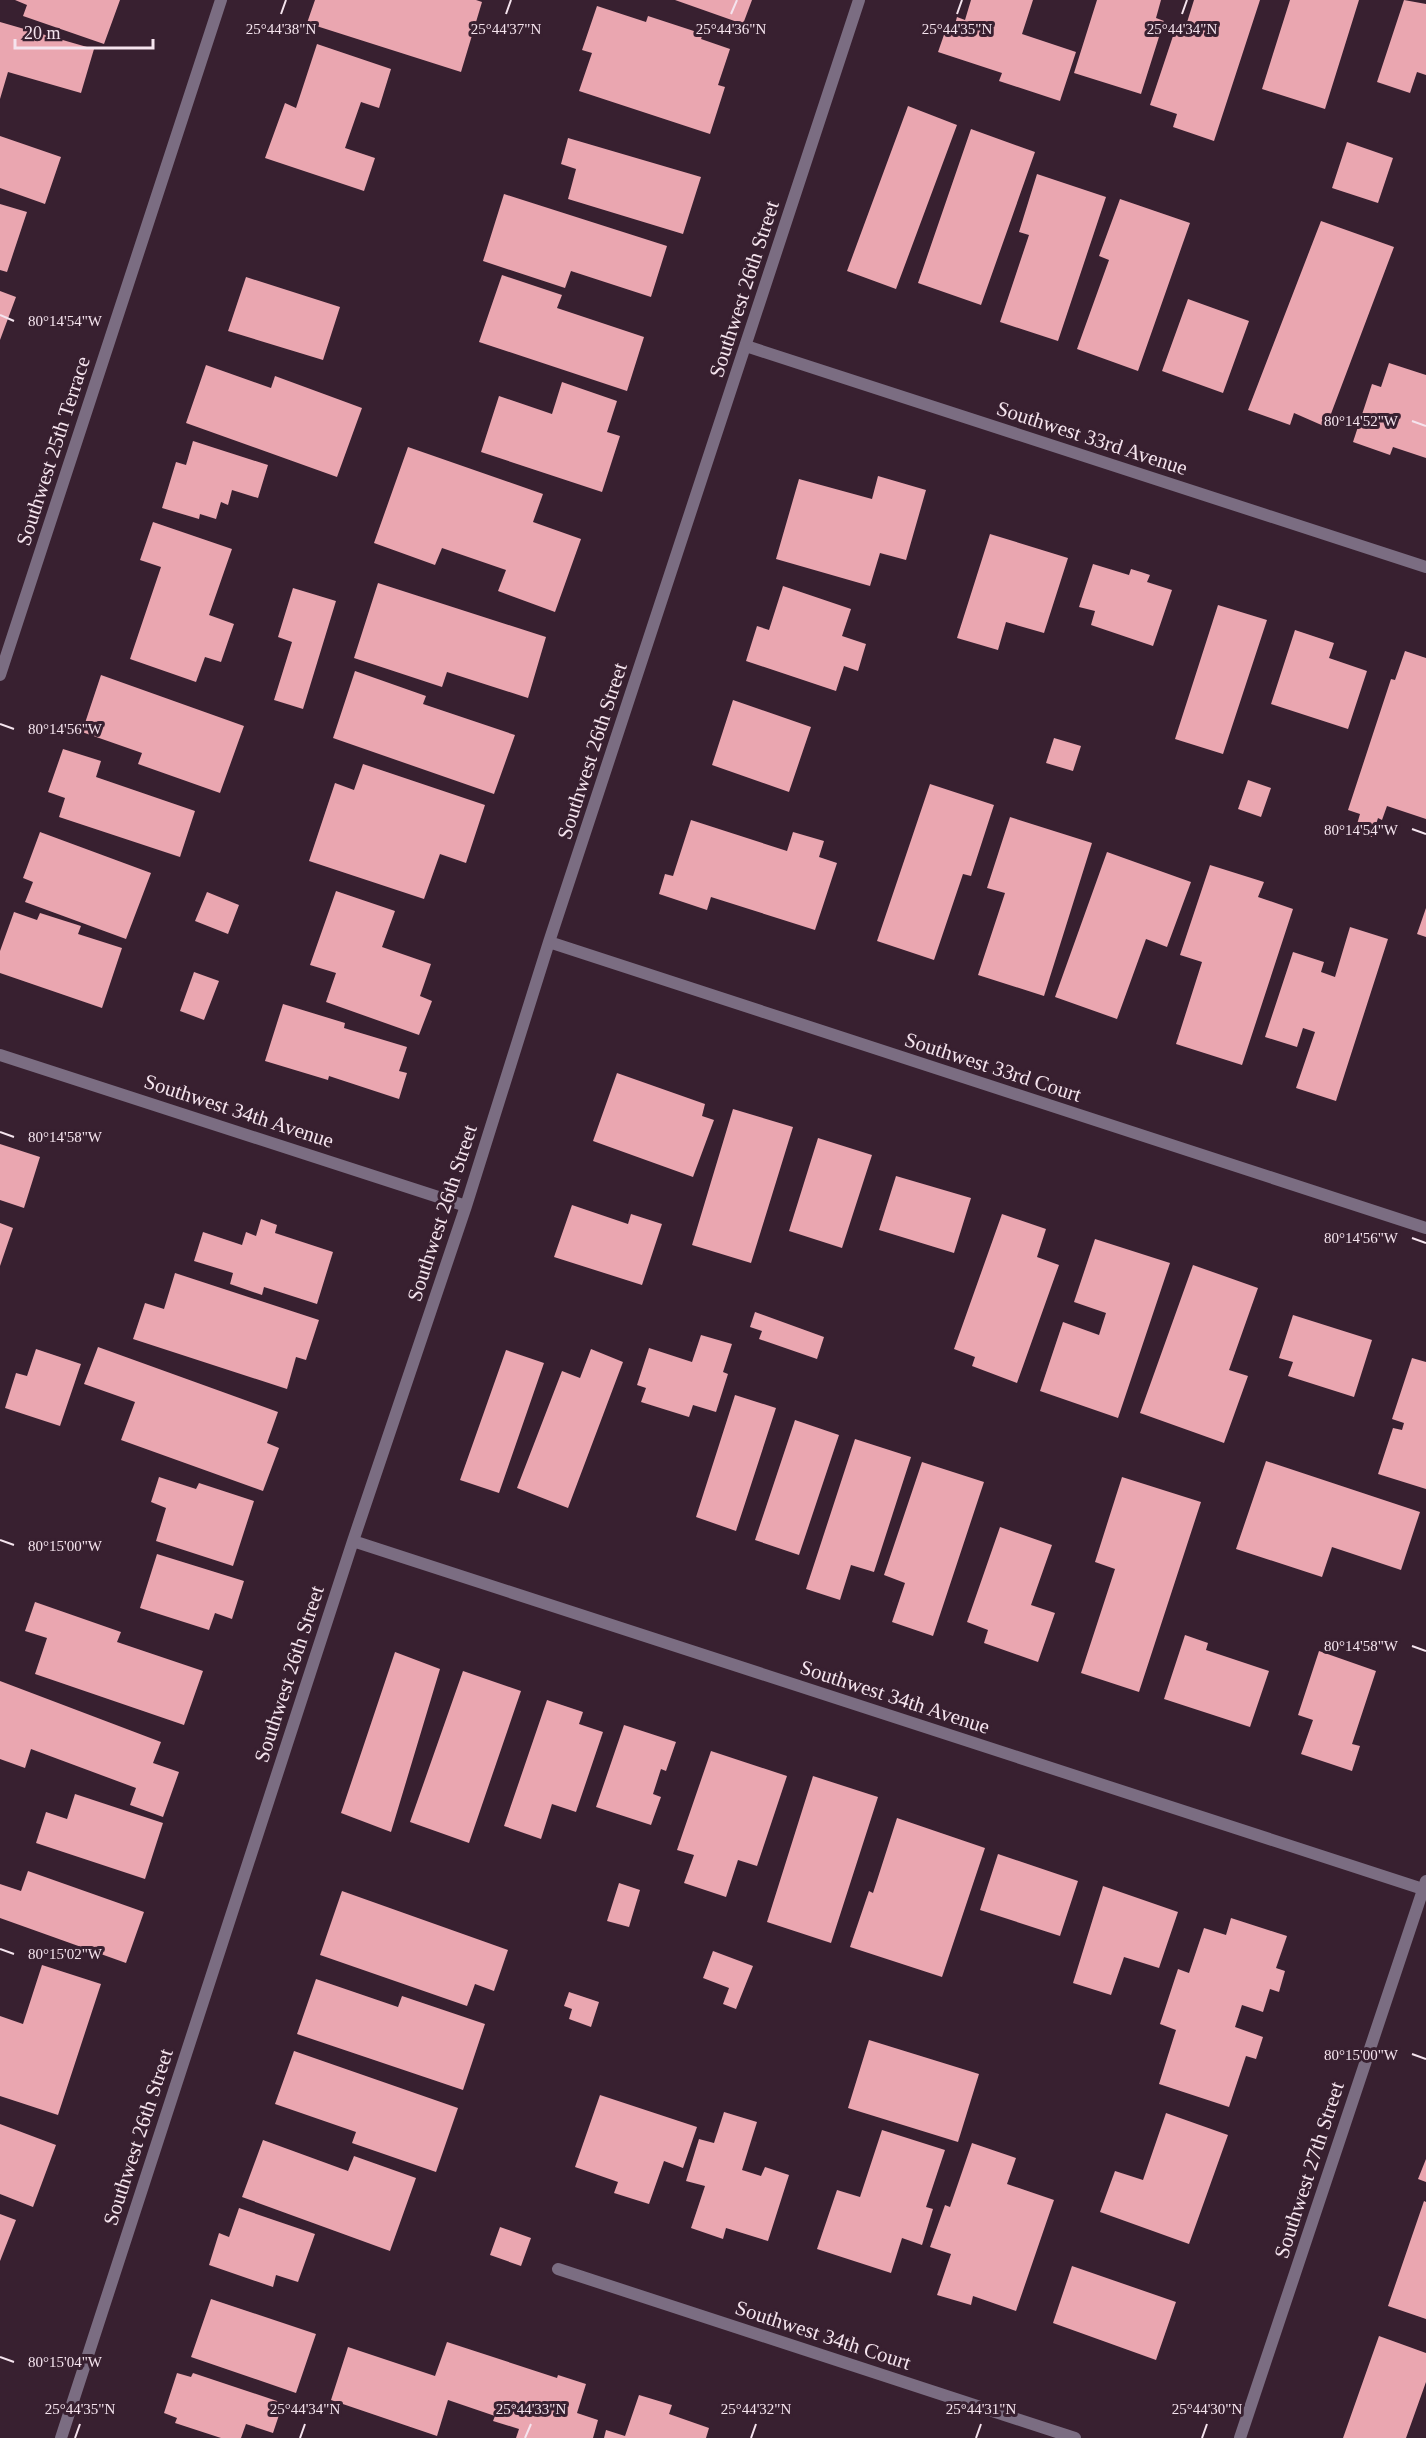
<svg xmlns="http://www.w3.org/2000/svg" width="1426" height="2438" font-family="Georgia,serif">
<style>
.building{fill:#eaa6b0}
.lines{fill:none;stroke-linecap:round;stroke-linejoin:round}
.minor{stroke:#7b6d82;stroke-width:12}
.ticks{fill:none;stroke:#f5e4ee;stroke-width:2}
.labels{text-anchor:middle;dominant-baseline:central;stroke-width:6;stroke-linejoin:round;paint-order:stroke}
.street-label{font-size:21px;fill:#f5e4ee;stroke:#382030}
.ticks-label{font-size:15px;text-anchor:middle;fill:#f5e4ee;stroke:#382030;stroke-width:6;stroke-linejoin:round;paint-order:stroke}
</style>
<rect width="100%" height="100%" fill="#382030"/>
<path class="building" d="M15,0H120L104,44L23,16L27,5Z
M315,0H476L482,2L461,72L307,23Z
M675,0H752L743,24Z
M971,0H1033L1022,34L1076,52L1060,101L999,81L1002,73L938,52L946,29L953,31L957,17L965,20Z
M1097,0H1161L1156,18L1164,21L1141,94L1074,73Z
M1194,0H1260L1214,141L1173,127L1177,114L1150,105L1175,30L1184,32Z
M1290,0H1359L1325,109L1262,89Z
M1404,0L1426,4V75L1417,72L1410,93L1377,82Z
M597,6L646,22L648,16L703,34L701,39L730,49L718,85L725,87L710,134L579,91L592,53L582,50Z
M0,22L94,49L81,93L8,72L0,99Z
M317,44L391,69L379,108L361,102L345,148L375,158L364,191L265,158L285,103L296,108Z
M908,106L957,125L896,289L847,271Z
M971,129L1035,152L981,305L918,283Z
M0,136L61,157L45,204L0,188Z
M568,138L701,177L683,234L568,199L576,169L561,164Z
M1347,142L1393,158L1378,203L1332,188Z
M1037,174L1106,197L1058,341L1000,322L1029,235L1019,232Z
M504,194L667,246L651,297L571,271L565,288L483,261Z
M1120,199L1190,223L1138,371L1077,349L1109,260L1099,256Z
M0,204L27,212L7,272L0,270Z
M1321,221L1394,247L1326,427L1294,413L1290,425L1248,410Z
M502,275L562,295L557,308L644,337L627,391L479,342Z
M246,277L340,307L323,360L228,331Z
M0,291L16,297L0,340Z
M1188,299L1249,321L1223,393L1162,371Z
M1389,363L1426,375V458L1393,447L1390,455L1353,442L1372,384L1381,387Z
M206,365L271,388L275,376L362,408L337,477L186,423Z
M562,382L617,401L607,432L620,436L602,492L481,452L499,396L552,414Z
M193,441L268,465L258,498L232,490L228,505L221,502L216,519L200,514L199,519L162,508L176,462L186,465Z
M408,447L543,494L533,522L581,539L555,612L498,591L506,570L442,548L435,565L374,543Z
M878,476L926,490L906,560L880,553L870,586L776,559L799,479L872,499Z
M153,522L232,549L209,615L234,624L221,662L205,657L196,682L130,659L161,567L140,560Z
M990,534L1068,558L1044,633L1006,622L998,650L957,638Z
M1093,564L1129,575L1131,569L1141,572L1150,575L1147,582L1172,590L1153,646L1091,625L1095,611L1079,607Z
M378,583L546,637L528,698L447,672L442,687L354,658Z
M783,586L851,609L842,636L866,644L858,671L844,666L836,691L746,661L757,626L769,630Z
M293,588L336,601L303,709L274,700L292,642L278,637Z
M1218,605L1267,620L1223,754L1175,739Z
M1295,630L1334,643L1329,658L1367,671L1348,729L1271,704Z
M1405,651L1426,658V819L1387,806L1382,820L1378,818L1372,837L1355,831L1360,814L1348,810L1391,679L1395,680Z
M355,671L426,696L423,704L515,735L494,794L333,738Z
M101,675L244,726L220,793L138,764L142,753L82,732Z
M733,700L811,727L789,792L712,765Z
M1054,738L1081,746L1073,771L1046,763Z
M63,749L101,761L96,777L195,811L180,857L59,817L65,798L48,792Z
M363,764L485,805L466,863L440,854L424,899L309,861L335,783L354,790Z
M1248,780L1271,788L1261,817L1238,809Z
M930,784L994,805L971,876L963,874L934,960L877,941Z
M1010,817L1092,843L1044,996L978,975L1005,893L987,888Z
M691,820L787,851L793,832L824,841L819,857L837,863L815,930L711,897L707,910L659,894L665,874L673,876Z
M40,832L151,873L126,939L25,902L33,882L23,878Z
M1107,852L1191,882L1167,947L1146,939L1117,1019L1055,997Z
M1210,865L1264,882L1258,897L1293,909L1242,1065L1176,1044L1202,962L1180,955Z
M336,891L395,911L382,947L431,964L420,996L432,1001L419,1035L326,1002L336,973L310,965Z
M207,892L239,905L228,934L195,921Z
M1426,908V937L1417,934Z
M14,912L37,920L40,913L81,926L78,934L122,948L102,1008L0,973V951Z
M1350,927L1388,939L1336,1101L1296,1088L1315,1032L1303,1028L1297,1047L1265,1037L1293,952L1324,962L1321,972L1335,977Z
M194,972L219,981L204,1020L180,1011Z
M283,1004L345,1023L344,1028L407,1047L399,1071L407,1073L399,1099L329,1076L328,1080L265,1061Z
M617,1073L705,1104L702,1116L714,1120L693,1177L593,1141Z
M733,1109L793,1127L751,1263L692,1245Z
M818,1138L872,1155L842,1248L789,1231Z
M0,1144L40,1157L24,1208L0,1200Z
M896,1176L971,1198L954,1253L879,1230Z
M572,1205L628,1224L631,1214L662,1224L642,1285L554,1257Z
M1002,1214L1046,1229L1037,1257L1059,1265L1017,1383L972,1366L975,1357L954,1349Z
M261,1219L277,1225L275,1233L333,1252L317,1304L264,1287L262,1295L230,1284L233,1273L194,1261L203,1232L242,1245L246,1232L256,1236Z
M0,1223L13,1228L0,1266Z
M1095,1239L1170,1263L1118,1418L1040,1391L1063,1322L1099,1335L1106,1313L1074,1302Z
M1193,1265L1258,1288L1229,1370L1248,1376L1224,1443L1140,1413Z
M175,1273L319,1320L306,1360L296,1357L287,1389L133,1339L145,1303L164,1309Z
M755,1312L824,1337L817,1359L759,1339L762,1331L750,1327Z
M1293,1315L1372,1340L1354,1397L1288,1376L1293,1362L1279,1358Z
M701,1335L732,1344L723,1372L728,1374L716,1412L693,1405L689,1417L641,1402L646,1388L637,1385L649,1348L692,1362Z
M98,1347L278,1412L267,1443L279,1448L263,1491L121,1440L135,1402L84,1384Z
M36,1349L81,1364L60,1426L5,1408L16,1373L27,1376Z
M591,1349L623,1362L568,1508L517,1488L562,1371L580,1378Z
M506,1350L544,1363L499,1493L460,1480Z
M1412,1358L1426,1362V1489L1378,1474L1393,1428L1402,1430L1404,1423L1392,1419Z
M735,1395L776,1408L736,1531L696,1517Z
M795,1420L839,1435L799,1555L755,1540Z
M855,1439L911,1457L874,1572L851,1565L840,1600L806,1589Z
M1266,1461L1420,1512L1401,1570L1332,1547L1322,1577L1236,1549Z
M922,1462L984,1482L933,1636L892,1622L905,1583L884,1575Z
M159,1477L196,1489L199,1483L254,1501L233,1566L156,1541L166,1508L151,1502Z
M1122,1477L1201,1502L1139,1692L1081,1673L1115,1569L1095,1562Z
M1000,1527L1052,1545L1031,1605L1055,1613L1038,1662L984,1643L988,1630L967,1622Z
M157,1554L244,1581L232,1619L215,1613L209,1630L140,1608Z
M35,1602L121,1632L117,1642L203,1671L184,1725L35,1674L47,1638L25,1631Z
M1185,1635L1208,1643L1206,1650L1269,1671L1250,1727L1164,1699Z
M1319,1651L1376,1671L1352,1744L1360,1746L1352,1771L1301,1754L1313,1720L1298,1715Z
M395,1652L440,1669L391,1832L341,1813Z
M463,1671L521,1691L469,1843L410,1822Z
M0,1681L161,1742L153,1763L179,1772L163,1817L130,1805L136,1788L31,1749L25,1768L0,1759Z
M547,1700L583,1712L579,1724L603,1732L576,1812L552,1804L541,1839L504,1826Z
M624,1725L676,1742L666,1771L661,1769L653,1794L661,1797L651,1825L596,1807Z
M711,1751L787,1776L757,1866L738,1860L726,1897L684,1883L694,1855L677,1850Z
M813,1776L878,1797L831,1943L767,1922Z
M75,1794L163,1823L145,1879L36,1843L46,1812L67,1819Z
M897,1818L985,1848L942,1977L850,1947L869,1891L873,1893Z
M998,1854L1078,1881L1060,1936L980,1910Z
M28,1871L144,1912L126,1963L0,1918V1884L21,1891Z
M619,1883L640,1890L629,1927L607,1921Z
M1103,1886L1178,1912L1159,1968L1124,1957L1111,1995L1073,1983Z
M342,1891L508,1950L494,1991L475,1984L467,2006L320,1955Z
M1231,1918L1287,1936L1276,1968L1285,1971L1279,1992L1270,1989L1263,2012L1242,2005L1235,2027L1263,2037L1256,2059L1246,2056L1229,2107L1159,2084L1176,2030L1160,2024L1178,1969L1189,1973L1204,1928L1226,1935Z
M713,1951L753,1966L736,2009L723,2004L729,1988L703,1978Z
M42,1965L101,1984L58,2115L0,2096V2016L23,2024Z
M316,1979L398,2007L402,1996L485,2024L463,2090L297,2034Z
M569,1992L599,2002L591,2027L569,2019L572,2009L564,2006Z
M869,2040L979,2074L958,2142L848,2108Z
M294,2051L458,2108L436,2172L352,2143L356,2132L275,2104Z
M600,2095L697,2127L683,2168L664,2161L649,2204L614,2193L618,2182L575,2167Z
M724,2112L757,2122L742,2170L761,2176L765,2167L789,2175L768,2241L726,2228L723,2239L691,2228L705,2186L686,2181L699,2139L714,2143Z
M1166,2113L1228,2135L1189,2244L1100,2212L1115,2171L1143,2180Z
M0,2124L56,2145L33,2207L0,2194Z
M882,2130L945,2150L926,2207L933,2209L922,2245L902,2238L891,2273L817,2249L837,2190L860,2197Z
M263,2140L348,2171L354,2156L416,2178L390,2251L242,2197Z
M972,2143L1016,2158L1007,2184L1054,2200L1016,2311L973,2296L971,2305L937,2295L951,2254L930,2247L945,2205L950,2207Z
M1426,2159V2182L1418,2179Z
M1424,2201L1426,2202V2319L1388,2306Z
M239,2208L315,2234L298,2282L276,2275L273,2287L209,2265L219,2233L229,2237Z
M0,2214L16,2220L0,2261Z
M500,2227L531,2238L521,2266L490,2255Z
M1072,2266L1176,2302L1156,2360L1053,2323Z
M211,2299L316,2334L296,2393L191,2357Z
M1379,2336L1426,2353V2382L1406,2438H1343Z
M447,2342L557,2378L558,2375L586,2384L577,2413L598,2420L593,2438H516L519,2429L493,2421L495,2416L448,2400L437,2436L331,2400L348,2347L435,2376Z
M177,2373L191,2377L193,2373L283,2403L273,2433L246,2424L241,2438H221L175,2423L177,2418L164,2413Z
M639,2395L672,2405L669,2414L709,2428L706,2438H604L606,2430L625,2436Z"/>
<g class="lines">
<path class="minor" d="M746,346L1426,567
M0,675L221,0
M549,942L1426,1228
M0,1055L466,1206
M353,1541L1426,1890
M558,2269L1075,2438
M61,2438L353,1541L466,1206L549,942L859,0
M1240,2438L1426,1881"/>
</g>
<path class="ticks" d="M281,14L286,0M506,14L511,0M731,14L737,0M957,14L962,0M1182,14L1187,0M0,315L14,321M1412,421L1426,426M0,724L14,729M1412,829L1426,834M0,1132L14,1137M1412,1238L1426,1243M0,1540L14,1545M1412,1646L1426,1651M0,1949L14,1954M1412,2054L1426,2059M0,2357L14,2362M75,2438L80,2424M300,2438L305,2424M525,2438L531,2424M751,2438L756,2424M976,2438L981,2424M1202,2438L1207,2424"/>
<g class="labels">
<g class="street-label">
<text transform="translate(744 289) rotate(-72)">Southwest 26th Street</text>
<text transform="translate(1092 438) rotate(18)">Southwest 33rd Avenue</text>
<text transform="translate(53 451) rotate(-72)">Southwest 25th Terrace</text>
<text transform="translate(592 751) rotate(-72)">Southwest 26th Street</text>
<text transform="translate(993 1067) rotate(18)">Southwest 33rd Court</text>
<text transform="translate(239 1111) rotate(18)">Southwest 34th Avenue</text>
<text transform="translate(442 1213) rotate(-72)">Southwest 26th Street</text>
<text transform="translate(289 1674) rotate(-72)">Southwest 26th Street</text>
<text transform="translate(895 1697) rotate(18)">Southwest 34th Avenue</text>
<text transform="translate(138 2137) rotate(-72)">Southwest 26th Street</text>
<text transform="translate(1309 2170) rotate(-72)">Southwest 27th Street</text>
<text transform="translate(823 2335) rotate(18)">Southwest 34th Court</text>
</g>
</g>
<g class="ticks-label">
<text x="281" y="34">25°44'38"N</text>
<text x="506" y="34">25°44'37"N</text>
<text x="731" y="34">25°44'36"N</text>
<text x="957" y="34">25°44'35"N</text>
<text x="1182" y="34">25°44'34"N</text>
<text x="65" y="326">80°14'54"W</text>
<text x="1361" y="426">80°14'52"W</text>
<text x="65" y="734">80°14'56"W</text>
<text x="1361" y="835">80°14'54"W</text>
<text x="65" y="1142">80°14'58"W</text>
<text x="1361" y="1243">80°14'56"W</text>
<text x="65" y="1551">80°15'00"W</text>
<text x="1361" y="1651">80°14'58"W</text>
<text x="65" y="1959">80°15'02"W</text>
<text x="1361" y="2060">80°15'00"W</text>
<text x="65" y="2367">80°15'04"W</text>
<text x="80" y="2414">25°44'35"N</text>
<text x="305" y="2414">25°44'34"N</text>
<text x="531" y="2414">25°44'33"N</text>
<text x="756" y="2414">25°44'32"N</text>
<text x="981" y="2414">25°44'31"N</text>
<text x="1207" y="2414">25°44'30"N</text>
</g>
<path d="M15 39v9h138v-9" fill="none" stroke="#f5e4ee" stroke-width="3"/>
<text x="24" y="39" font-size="18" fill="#f5e4ee" stroke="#382030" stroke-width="4.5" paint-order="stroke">20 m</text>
</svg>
